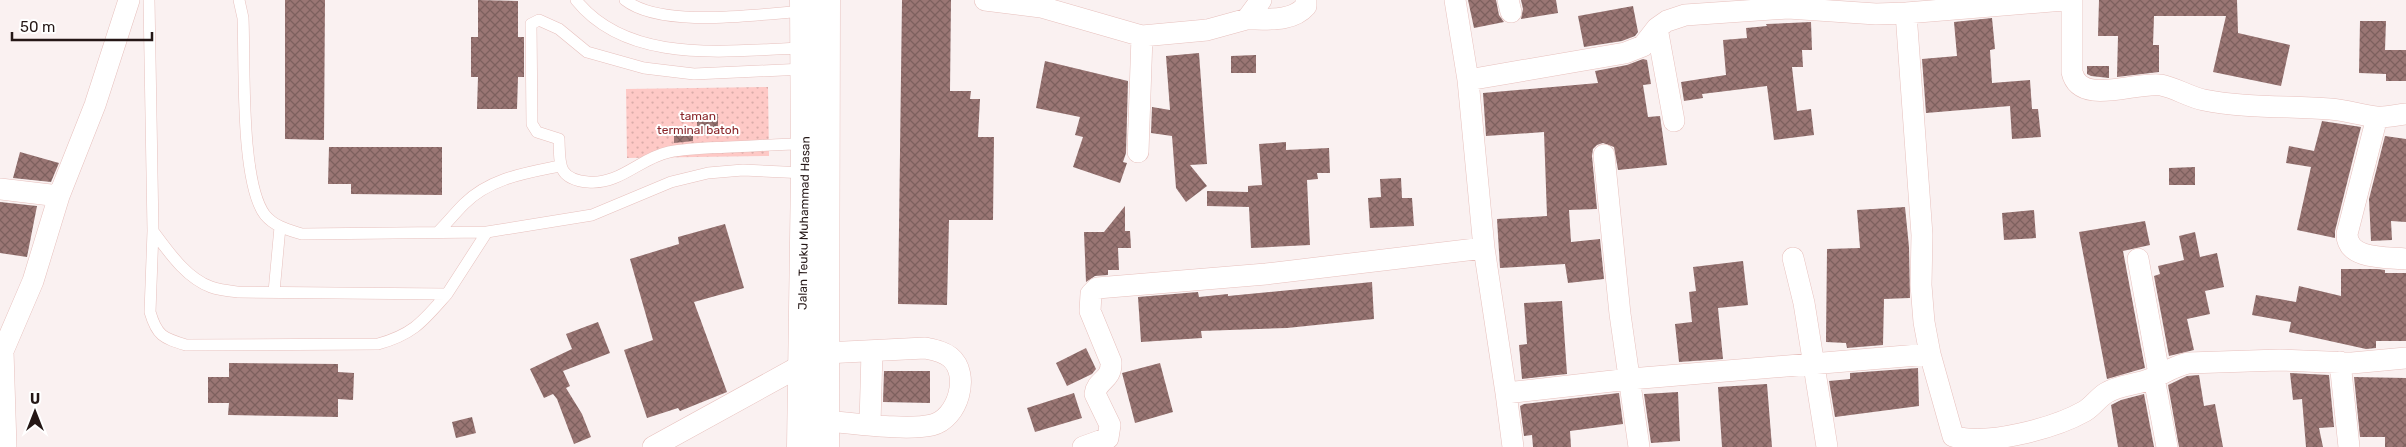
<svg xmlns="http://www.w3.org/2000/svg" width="2406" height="447" font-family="Rubik,sans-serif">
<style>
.park{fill:url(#park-dots)}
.building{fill:url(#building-cross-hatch)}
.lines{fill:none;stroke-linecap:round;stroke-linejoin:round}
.lane-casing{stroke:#e7c0bd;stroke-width:12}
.street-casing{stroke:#e7c0bd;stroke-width:22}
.highway-casing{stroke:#e7c0bd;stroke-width:29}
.lane{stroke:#fff;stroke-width:11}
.street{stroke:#fff;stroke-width:21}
.highway{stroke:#fff;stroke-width:28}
.labels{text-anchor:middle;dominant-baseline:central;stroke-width:4;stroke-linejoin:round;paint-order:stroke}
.park-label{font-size:12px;fill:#892529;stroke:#fff}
.street-label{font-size:12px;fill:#251716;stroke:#fff}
</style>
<defs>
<pattern id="park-dots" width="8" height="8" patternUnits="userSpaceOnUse" patternTransform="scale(1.25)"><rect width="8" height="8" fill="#fec9c6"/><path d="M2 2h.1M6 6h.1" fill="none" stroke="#daaca9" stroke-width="1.8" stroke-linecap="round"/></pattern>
<pattern id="building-cross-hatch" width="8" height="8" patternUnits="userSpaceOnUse" patternTransform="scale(1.25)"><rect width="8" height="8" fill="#9a7674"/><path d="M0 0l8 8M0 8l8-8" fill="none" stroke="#7d605e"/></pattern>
</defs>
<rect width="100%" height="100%" fill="#faf1f1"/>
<path class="park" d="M768,87L769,156L627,158L626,89Z"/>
<path class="building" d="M285,0H325L324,140L285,139Z
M478,0L518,1V37H524V77H518L517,109H477L478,77H471V37H478Z
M902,0H951L950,91H971L970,99H980L978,137H994L993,220H949L947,305L898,304Z
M1468,0H1496L1499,15L1504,22L1474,28Z
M1521,0H1556L1558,13L1521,19L1523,9Z
M2099,0H2237L2238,33L2290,45L2281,86L2213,72L2226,16H2154L2153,45H2159V72L2117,77L2118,36H2098Z
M1633,6L1638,32L1635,36L1622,41L1584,47L1578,16Z
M1992,18L1995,49L1990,50L1992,83L2030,80L2032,109H2038L2041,137L2012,139L2010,106L1926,113L1922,59L1957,56L1954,22Z
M2360,21H2386L2385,50H2406V81H2386V74L2359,73Z
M1811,22L1812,50H1802L1803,67H1792L1797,111L1811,109L1814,135L1774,140L1767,86L1702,94L1703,98L1684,101L1681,82L1726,75L1723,40L1747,38L1746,28L1767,26L1766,24Z
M1199,53L1207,164L1190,165L1207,186L1186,202L1176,188L1172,136L1151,133L1152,107L1170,110L1166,56Z
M1256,55V73H1231V56Z
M1643,59L1647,60L1651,84L1643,85L1648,117L1660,116L1667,165L1618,170L1614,147L1603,143L1597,145L1593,149L1592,156L1597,209L1569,210L1571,242L1600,239L1604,279L1568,283L1565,264L1500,268L1497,219L1547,216L1544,132L1486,136L1483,93L1598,83L1595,71L1627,65Z
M1045,61L1128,81L1126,153L1123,162L1127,163L1120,183L1073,167L1083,137L1075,135L1080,117L1036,108Z
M2087,66H2109V78L2091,76L2087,74Z
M697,114H718V134H697Z
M2322,121L2361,127L2335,231V238L2297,230L2311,167L2286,163L2289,146L2314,151Z
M674,127H693V141L674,143Z
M2385,136L2406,139V222L2391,221L2392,240L2371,241L2369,199Z
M1286,142V150L1329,148L1330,173H1317L1318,179L1307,180L1310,245L1251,248L1249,207L1207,206V191L1248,192V186L1262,185L1259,144Z
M329,147H442V195L351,194V184H328Z
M20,152L59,163L51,182L13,178Z
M2195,167V185H2169V168Z
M1401,178L1402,198H1412L1414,226L1370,228L1368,198L1381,197L1380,179Z
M0,202L37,206L27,257L0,253Z
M1125,206V231H1130L1131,248H1118L1119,270H1108V275L1095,276L1086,282L1084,232H1104Z
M1905,207L1909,247L1910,298L1884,299L1883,345L1847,348L1846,343L1826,342L1827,249L1860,248L1857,210Z
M2034,210L2036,238L2004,240L2002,213Z
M2145,221L2150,245L2123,251L2145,368L2107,379L2079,232Z
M725,224L744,288L694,302L727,392L680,411L678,408L647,418L624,350L653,340L630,259L679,244L678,237Z
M2195,232L2200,257L2217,253L2224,287L2205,291L2210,314L2187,319L2194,350L2169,356L2154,276L2160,274L2158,266L2184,260L2179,236Z
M1743,261L1748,305L1718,308L1723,359L1679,362L1675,324L1692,322L1689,292L1696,291L1693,267Z
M2341,269H2377L2385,270V273H2406V341H2376V348L2366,349L2289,332L2291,322L2252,315L2256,295L2296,302L2299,286L2341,296Z
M1372,282L1374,319L1287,328L1201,331L1202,338L1141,342L1138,297L1198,292L1199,297L1228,294V296Z
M1562,301L1567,374L1522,379L1519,345L1527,344L1524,303Z
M598,322L610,353L563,371L570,386L566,388L582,414L591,437L574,444L557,399L553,394L544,398L530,369L572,349L566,334Z
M1086,348L1096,369L1092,374L1067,386L1056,363Z
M229,363L338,364V372L354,373L353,400L338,399V417L228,415L229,403H208V377H229Z
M1160,363L1173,412L1135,423L1122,373Z
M1918,368L1919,406L1835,417L1829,381L1850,379V373Z
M884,371H930V403L883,402Z
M2290,373L2329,375L2334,427L2319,428L2323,447H2306L2302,399L2293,400Z
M2199,375L2204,406L2215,404L2223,447H2179L2168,385L2187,376Z
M2354,377L2406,378V447H2385V437H2360Z
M1767,384L1772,447H1722L1718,387Z
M1678,392L1680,441L1651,443L1644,394Z
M1074,393L1082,418L1035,432L1027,408Z
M1619,393L1623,424L1570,431L1571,447H1533L1532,435L1524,436L1520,406L1524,404Z
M2144,394L2154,447H2118L2111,405L2121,400Z
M472,417L476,433L456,438L452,422Z"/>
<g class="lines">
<g class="lane-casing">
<path id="lane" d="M149,0L153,231C168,251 186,278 211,287C219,290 229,291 238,292L447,294L487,232L592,215L671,182L708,173L743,170L806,173
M239,0L243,18C245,62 240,182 265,215C275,227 289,230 302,234L487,232
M576,0C629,66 729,50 803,48
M625,0C662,29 758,14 804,11
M804,69L694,74L644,68L587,52L559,29L539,20L531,24L532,124L537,132L559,139C560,164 557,179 588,182C620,185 640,158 669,152C689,148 710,148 730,147C756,146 781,144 807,144
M153,231L150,312C157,336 163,338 186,345L378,344C414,334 423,321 447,294
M438,232C447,223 455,213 464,204C490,178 526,173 560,166
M274,292L280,227"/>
</g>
<g class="street-casing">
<path id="street" d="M985,0L1041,7L1142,36L1207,30L1247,19L1261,0
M1455,0L1468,80L1484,248
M1508,0L1511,12
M2072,0V72C2080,107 2136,81 2161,85C2176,88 2189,97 2204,100C2243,108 2290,106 2330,109C2346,110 2360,115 2376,117C2385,118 2396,115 2406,114
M1906,13L1922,235L1921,285L1924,322L1930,354L1953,436C1985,447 2055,428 2085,411C2093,406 2098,398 2106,393C2120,384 2138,385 2153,378C2165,373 2174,366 2188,363L2280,360L2352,363L2406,358
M1247,19C1268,19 1292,22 1306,6V0
M1657,28L1674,121
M1468,80L1625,53L1643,46L1657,28L1667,21L1685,15L1788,8L1876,14L1906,13L2064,0
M2377,117L2347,234C2347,260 2386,257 2406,259
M1138,152L1142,36
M1604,155L1620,314L1639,447
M0,189L59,196
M1793,258L1804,303L1827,447
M2138,259L2159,374
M2340,362L2349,447
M2154,378L2167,447
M1506,393L1513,447
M825,421C853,423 906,431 932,425C958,419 971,374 950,357C942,351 934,350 925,348L825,353
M870,424L872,351
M6,447L3,351L33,281L59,196L95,105L129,0
M653,447L802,365
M1083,447L1108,438L1110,425L1095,394C1097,379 1112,381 1111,362L1090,311L1091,294L1097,288L1266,274L1484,248L1506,393L1630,379L1930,354"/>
</g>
<g class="highway-casing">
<path id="highway" d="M801,447L805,173L804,0
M825,447L826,0"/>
</g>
<use href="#lane" class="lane"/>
<use href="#street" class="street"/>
<use href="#highway" class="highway"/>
</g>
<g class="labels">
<g class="park-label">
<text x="698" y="116">taman<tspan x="698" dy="14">terminal batoh</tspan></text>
</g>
<g class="street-label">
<text transform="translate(804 223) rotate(-89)">Jalan Teuku Muhammad Hasan</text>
</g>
</g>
<g transform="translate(35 412)" stroke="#ffffff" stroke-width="4" paint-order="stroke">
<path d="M0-4L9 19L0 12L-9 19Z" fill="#251716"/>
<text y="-8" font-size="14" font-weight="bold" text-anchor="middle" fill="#251716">U</text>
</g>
<path d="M12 32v8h140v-8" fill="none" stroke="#251716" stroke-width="2.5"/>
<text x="20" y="32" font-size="15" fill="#251716" stroke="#ffffff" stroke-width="4" paint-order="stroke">50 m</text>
</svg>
